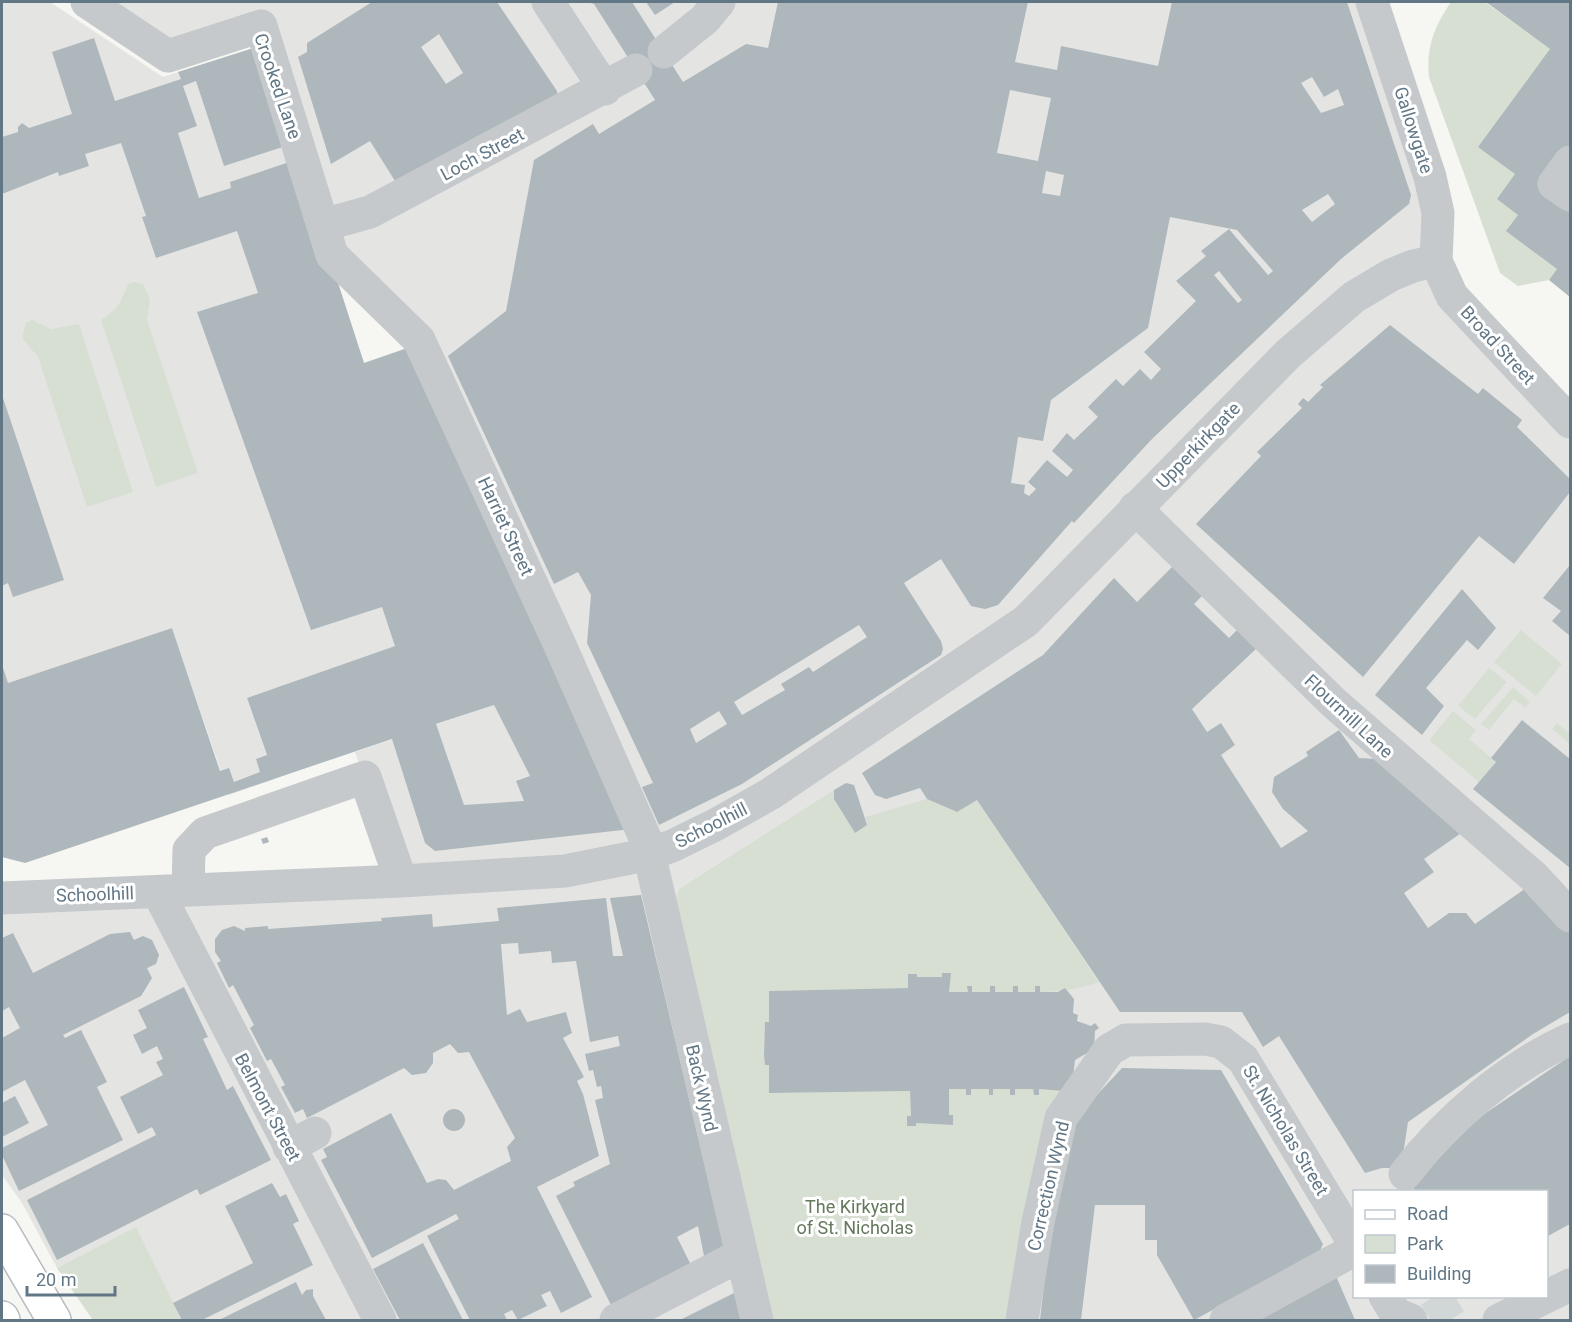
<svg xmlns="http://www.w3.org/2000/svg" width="1572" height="1322" font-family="Roboto,sans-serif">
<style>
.built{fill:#e4e5e3;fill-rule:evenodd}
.green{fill:#d7dfd3}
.building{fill:#aeb7bc;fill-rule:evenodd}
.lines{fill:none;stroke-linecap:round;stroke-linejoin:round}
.minor-tunnel{stroke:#d1d6d7;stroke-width:33;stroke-dasharray:33 16;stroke-linecap:butt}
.major-casing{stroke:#b8bcc0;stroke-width:36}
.minor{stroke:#c5c9cc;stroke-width:33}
.major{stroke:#fff;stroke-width:33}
.labels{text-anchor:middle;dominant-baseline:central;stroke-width:6;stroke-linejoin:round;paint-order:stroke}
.street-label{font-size:18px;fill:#627786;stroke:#fff}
.park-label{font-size:18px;fill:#64785d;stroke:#fff}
</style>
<rect width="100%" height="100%" fill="#f6f6f2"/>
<path class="built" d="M2,2H50L163,77L260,46L450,627L247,698L275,779L229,795L172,628L8,683L2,662Z
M87,2H1372L1436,262L1570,422V1320H93L57,1268L22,1203L2,1175V898L401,881L355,752L494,705L530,776L547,770L419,340L350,270L261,27L168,56ZM1354,1192H1546V1296H1354Z"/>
<path class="green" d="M1451,2H1485L1550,49L1515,174L1518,215L1557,269L1549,280L1518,286L1500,273L1429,77C1426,47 1434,27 1451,2Z
M135,282L143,284L150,300L147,320L198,473L156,487L101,320C123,305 118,304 129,283Z
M32,320L51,329L79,324L133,492L87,507L38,357L22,338L26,323Z
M1521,630L1562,664L1536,696L1494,662Z
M1489,668L1507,682L1475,719L1458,706Z
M1513,687L1530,702L1525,708L1514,699L1489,730L1481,724Z
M1453,711L1476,730L1469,739L1496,762L1479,782L1429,740Z
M1557,723L1570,734V744L1552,729Z
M834,790V799L855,833L867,825L865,817L927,799L956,812L977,800L1099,982C1079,989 1060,992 1040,992V986H1035V992H1018V986H1013V992H995V986H990V992H972V986H968V992H949L951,973H942V977H917L916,974H909L908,988L769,991V1022H765L764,1055L769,1065L770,1093L910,1091L911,1116H907L908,1126H916V1123L953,1125V1116L949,1115V1089H966V1095H971V1089H989V1095H993V1089H1010L1011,1095H1015V1089H1033L1034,1095H1039V1089L1063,1091L1049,1124L1006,1320H772L676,898L679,889Z
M136,1227L182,1320H93L57,1268Z"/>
<path class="building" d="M372,2H497L557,91L558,102L395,181L370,141L331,164L298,57L307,52V43ZM439,34L463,73L446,84L421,47Z
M587,2H632L683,82L746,44L768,48L778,2H1028L1015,62L1057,70L1061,46L1158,66L1172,2H1347L1411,195L1409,204L1341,259L1152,439L1074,523L1072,521L998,605L985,609L971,606L941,559L904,583L941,641L943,649L941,655L742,784L659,825L642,787L653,783L587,643L591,595L578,572L554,584L448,356L506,311L534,160L593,124L599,134L655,100L594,4ZM1312,77L1324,97L1338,89L1344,105L1321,113L1301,83ZM1010,90L1051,98L1038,161L997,153ZM1046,171L1064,175L1060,196L1042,193ZM1328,194L1335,204L1312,222L1302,210ZM1170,217L1237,230L1273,271L1268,275L1229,229L1201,251L1206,256L1176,281L1196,301L1144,352L1161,369L1151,380L1140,369L1123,386L1116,379L1088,407L1098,417L1074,440L1067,433L1052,451L1073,470L1067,477L1047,460L1028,482L1036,489L1029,496L1024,493L1025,485L1011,483L1018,437L1043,441L1051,400L1148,328ZM1219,271L1242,300L1238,303L1214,275ZM859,625L867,637L813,672L809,667L781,684L785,690L742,715L734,702ZM719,711L727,724L696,743L690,729Z
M646,2H675L655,15Z
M1486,2H1570V297L1549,280L1557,269L1506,231L1518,215L1497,199L1515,174L1478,147L1550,49Z
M94,38L115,101L181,79L178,72L260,46L292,144L224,166L196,81L183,86L197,126L178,133L199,198L231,188L230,182L298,159L364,363L413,346L632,829L435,851L425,843L392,739L25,863L2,857V664L8,683L172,628L220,771L229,768L234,782L260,772L256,759L267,755L247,698L395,646L382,607L311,630L197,312L258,293L237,231L156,258L142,217L146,216L121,143L85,154L89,166L59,176L58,172L2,194V137L18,132V127L22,123L29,128L72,114L52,52ZM494,705L530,776L516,781L524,801L464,805L436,724Z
M1390,325L1478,394L1483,388L1522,420L1517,427L1570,479V492L1514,564L1479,536L1363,677L1196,524L1261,456L1257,452L1302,408L1298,404L1303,398L1308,402L1323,387L1320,385Z
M2,395L64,580L13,597L8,583L2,586Z
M1570,565V636L1552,621L1561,611L1543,598Z
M1173,566L1202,596L1194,604L1229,638L1237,630L1256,649L1192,709L1207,732L1221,723L1235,745L1221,755L1281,848L1308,831L1283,809L1272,792L1274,777L1308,756L1306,752L1339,730L1359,758L1378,759L1464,831L1424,859L1434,872L1404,893L1428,928L1449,913H1466L1475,924L1529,886L1570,923V1012L1533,1034L1408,1122L1401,1168H1382L1365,1173L1279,1036L1263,1047L1242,1012H1120L977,800L957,812L927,799L920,788L886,799L875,795L862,773L1043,655L1114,578L1137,602Z
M1462,589L1496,628L1478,650L1467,640L1426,688L1444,706L1422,735L1375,695Z
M1522,720L1570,759V868L1473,789L1496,762L1491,758Z
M846,783L854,785L867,825L855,833L834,799V790Z
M267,837L269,842L263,844L261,839Z
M641,895L725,1251L705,1261L698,1226L677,1237L692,1267L612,1307L556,1196L575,1186L573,1182L610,1164L595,1100L603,1098L601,1086L597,1087L593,1070L589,1071L585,1054L620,1046L618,1036L590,1042L576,961L552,963L551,951L519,954L518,943L501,944L507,1015L520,1009L527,1022L566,1012L572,1033L563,1038L584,1077L577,1081L583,1094L599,1156L537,1187L592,1297L561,1313L550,1291L541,1295L547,1306L518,1320L512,1310L504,1314L507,1320H470L427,1236L459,1219L456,1214L372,1258L321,1160L327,1157L323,1149L391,1113L427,1183L438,1179L446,1180L454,1190L511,1161L507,1147L515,1138L469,1052L458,1053L450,1044L433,1053V1063L426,1073L412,1075L404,1068L307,1118L303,1109L295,1113L281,1087L285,1085L271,1059L267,1061L250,1028L254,1025L233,985L229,988L217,963L221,961L215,952V939L222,930L234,926L245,931V928L268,926V929L382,921L381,918L432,914L433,927L499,921L497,908L606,898L613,956H623L610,898Z
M130,932L134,940L143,936L152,940L159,955L156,964L147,968L152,978L141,996L63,1035L65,1038L81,1030L107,1082L97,1087L123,1140L19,1191L2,1155V1148L48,1125L25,1080L2,1092V1038L20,1028L9,1007L2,1011V938L13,933L33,973L110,934Z
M942,973H951L949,992H968L967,986H972V992H990V986H995V992H1013V986H1018V992H1035V986H1040V992H1058L1065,988L1074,999L1073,1013L1078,1015L1077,1021L1091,1026L1095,1023L1099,1028L1095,1031L1094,1049L1075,1060L1073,1079L1063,1091L1039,1089V1095H1034L1033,1089H1015V1095H1010V1089H993V1095H989V1089H971V1095H966V1089H949V1115H953V1125L916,1123V1126H907V1116H911L910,1091L769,1093V1065H765L764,1055L765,1022H769V991L908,988V974H917V977H942Z
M184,987L208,1037L203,1039L227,1090L233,1086L271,1160L200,1195L197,1189L57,1260L27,1200L156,1135L152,1127L138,1134L120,1097L163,1075L156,1062L163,1059L157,1046L142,1054L133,1035L147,1028L138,1010Z
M1570,1056V1224L1546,1237V1191H1415L1413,1188L1426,1171L1477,1119Z
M1122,1068L1221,1070L1323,1244L1319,1253L1194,1320L1157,1255V1240H1145V1205H1095L1081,1320H1040L1054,1200L1072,1129L1082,1111Z
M15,1096L29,1123L2,1137V1103Z
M443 1120a11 11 0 1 1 22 0a11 11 0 1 1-22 0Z
M272,1183L280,1197L286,1194L299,1221L293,1224L313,1265L202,1320H182L173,1303L253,1263L225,1206Z
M423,1243L449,1293L463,1320H400L373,1269Z
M1336,1276L1355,1320H1255Z
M296,1282L302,1295L306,1290L313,1289V1296L326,1320H219Z
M738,1291L745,1320H680Z"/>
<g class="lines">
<path class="minor-tunnel" d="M1435,1296L1450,1320"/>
<g class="major-casing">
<path id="major" d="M2,1231L54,1320
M2,1318L3,1320"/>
</g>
<path class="minor" d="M87,2L168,56L261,26L332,255L419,340L559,643L646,840L757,1320
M548,2L605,89
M1372,2L1430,177L1438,213L1436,261
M664,52L705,19L719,2
M1570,162L1554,184L1570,195
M323,225L370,212L636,70
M1436,261L1452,296L1570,422
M1135,508L1334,703L1534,877L1570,916
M188,890L189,850L205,833L365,777L401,881
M158,892L380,1320
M2,898L401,881L565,871L650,854L672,846L715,825L770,794L1026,621L1288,354L1354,297L1391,275L1413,266L1436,261
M289,1147L315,1133
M1405,1174C1446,1120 1508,1067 1570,1039
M1385,1296L1396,1314L1411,1320
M616,1320L741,1255
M1022,1320L1038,1222L1061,1118L1109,1050L1126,1040L1205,1039L1221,1042L1243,1059L1354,1243
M1226,1320L1354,1250
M1499,1320L1570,1285"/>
<use href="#major" class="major"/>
</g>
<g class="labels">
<g class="street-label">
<text transform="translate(278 86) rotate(71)">Crooked Lane</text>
<text transform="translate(1414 130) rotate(72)">Gallowgate</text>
<text transform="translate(482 154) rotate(-28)">Loch Street</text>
<text transform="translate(1498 345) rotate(47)">Broad Street</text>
<text transform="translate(1198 445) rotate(-46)">Upperkirkgate</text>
<text transform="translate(506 526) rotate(65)">Harriet Street</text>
<text transform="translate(1349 716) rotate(43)">Flourmill Lane</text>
<text transform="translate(711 825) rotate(-27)">Schoolhill</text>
<text transform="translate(95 894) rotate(-2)">Schoolhill</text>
<text transform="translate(702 1088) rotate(77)">Back Wynd</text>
<text transform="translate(268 1107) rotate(62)">Belmont Street</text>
<text transform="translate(1286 1130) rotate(59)">St. Nicholas Street</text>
<text transform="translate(1048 1186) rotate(-77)">Correction Wynd</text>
</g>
<g class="park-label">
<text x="855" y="1206">The Kirkyard<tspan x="855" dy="21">of St. Nicholas</tspan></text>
</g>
</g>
<rect width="1572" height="1322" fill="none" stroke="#627786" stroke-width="6"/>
<rect x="1353" y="1190" width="195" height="108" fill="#ffffff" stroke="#c0c9cf" stroke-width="1.5"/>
<rect x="1365" y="1210" width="30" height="9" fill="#ffffff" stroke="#c0c9cf" stroke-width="1.5"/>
<text x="1407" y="1220" font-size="18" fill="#627786">Road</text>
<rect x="1365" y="1235" width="30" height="18" fill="#d7dfd3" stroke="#c0c9cf" stroke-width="1.5"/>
<text x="1407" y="1250" font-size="18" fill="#627786">Park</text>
<rect x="1365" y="1265" width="30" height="18" fill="#aeb7bc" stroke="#c0c9cf" stroke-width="1.5"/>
<text x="1407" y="1280" font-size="18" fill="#627786">Building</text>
<path d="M27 1286v9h88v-9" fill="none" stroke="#627786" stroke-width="3"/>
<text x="36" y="1286" font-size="18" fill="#627786" stroke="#ffffff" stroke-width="4.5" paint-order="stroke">20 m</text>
</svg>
